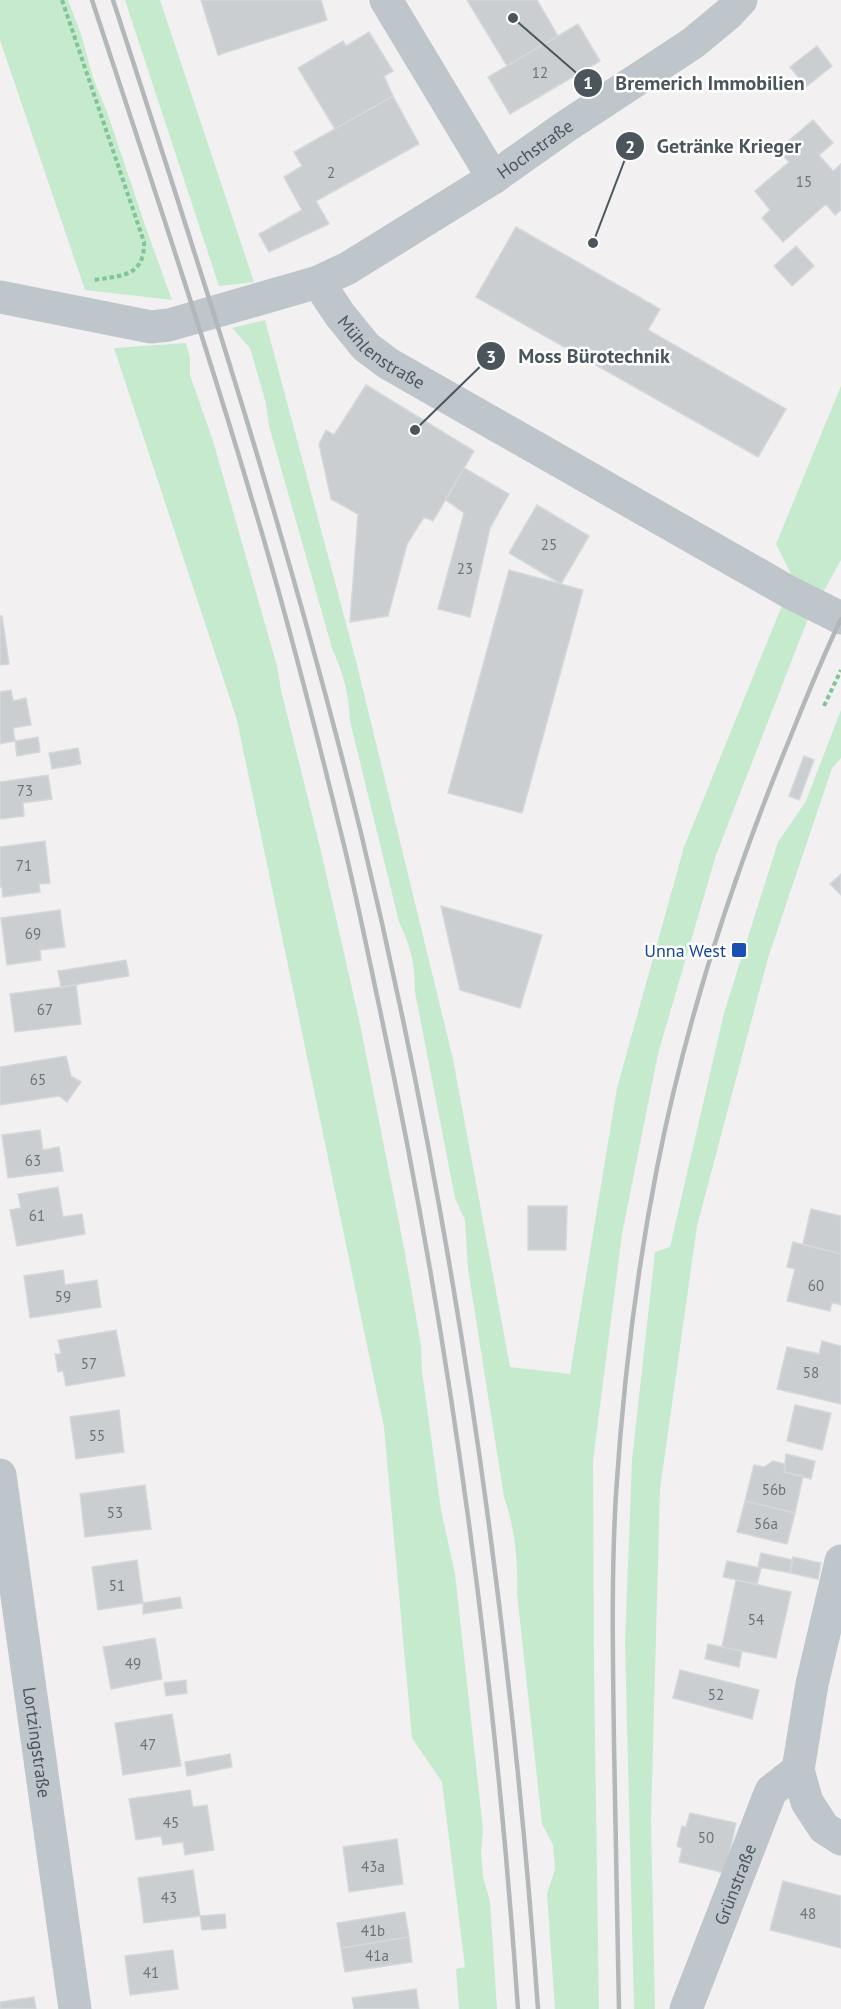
<svg xmlns="http://www.w3.org/2000/svg" width="841" height="2009" font-family="'PT Sans',sans-serif">
<style>
.green{fill:#c5eacd}
.building{fill:#cbced1;stroke:#d5d8db;stroke-width:1.5}
.lines{fill:none;stroke-linecap:round;stroke-linejoin:round}
.path{stroke:#81c497;stroke-width:4;stroke-dasharray:4.5 3;stroke-linecap:butt}
.minor{stroke:#bec6cb;stroke-width:33}
.rail{stroke:#b3b7b9;stroke-width:4.5}
.transit-dot{fill:#1a4fb4;stroke:#fff;stroke-width:2}
.labels{text-anchor:middle;dominant-baseline:central;stroke-width:5;stroke-linejoin:round;paint-order:stroke}
.number-label{font-size:15px;fill:#6a7478}
.street-label{font-size:18px;fill:#4a565b;stroke:#fff}
.transit-label{font-size:18px;fill:#164399;stroke:#fff;text-anchor:end}
.leader{fill:none;stroke:#4a565b;stroke-width:2}
.callout-dot{fill:#4a565b;stroke:#fff;stroke-width:2}
.mark-label{font-size:18px;text-anchor:middle;font-weight:bold;fill:#fff}
.callout-label{font-size:20px;text-anchor:middle;font-weight:bold;fill:#4a565b;stroke:#fff;stroke-width:5;stroke-linejoin:round;paint-order:stroke}
</style>
<rect width="100%" height="100%" fill="#f2f0f1"/>
<path class="green" d="M0,0H68L81,34L93,78L107,112L147,231L172,300L85,290L0,40Z
M125,0H160L254,282L219,286Z
M265,320L355,657L453,1059L510,1367L570,1374L617,1088L684,847L783,603L809,616L716,855L658,1054L622,1234L593,1461L594,1669L599,2009H555L547,1894L555,1869L553,1845L542,1824L517,1593C518,1560 515,1528 504,1497L468,1269L465,1220L455,1198L415,992C415,964 411,947 399,922L350,721C349,694 343,673 332,648L269,426L266,403L250,348L232,328Z
M186,343L190,358V375L213,441L277,666L281,690L320,847L360,1024L405,1253L421,1346L422,1371L441,1510L455,1574L483,1829L481,1852L483,1877L490,1901L497,2009H459L456,1969L465,1967L442,1782L412,1738L384,1427L237,720L114,348Z
M841,386V560L822,594L794,580L776,544Z
M841,710V758L832,768L768,958L697,1226L660,1489L651,1819L655,2009H634L625,1643L632,1460L655,1252L670,1247L724,1013L778,842L806,801Z"/>
<path class="building" d="M201,0H321L327,20L218,55Z
M467,0H537L558,36L507,66Z
M578,24L600,61L510,114L488,77Z
M369,32L393,71L384,76L393,96L335,129L298,68L343,41L346,46Z
M817,46L832,66L806,87L790,67Z
M393,96L419,144L316,201L329,224L269,252L259,234L302,210L284,177L302,166L294,152Z
M813,120L833,143L819,155L833,171L841,164V210L835,215L826,204L783,242L762,218L770,210L755,191L789,162L778,150Z
M516,227L660,309L648,330L786,409L758,457L476,297Z
M796,246L814,266L792,286L774,266Z
M366,385L474,451L433,521L424,517L407,544L388,616L350,622L358,514L331,499L319,444L326,430L334,435Z
M464,468L509,494L490,528L470,617L438,609L464,513L446,500Z
M537,505L589,536L561,584L509,553Z
M509,570L583,590L522,813L448,793Z
M0,616H2L9,664L0,665Z
M11,690L13,701L26,698L31,725L13,728L15,741L0,744V692Z
M38,737L40,752L17,756L15,741Z
M78,748L81,764L52,769L49,753Z
M804,756L814,760L799,800L789,796Z
M48,775L52,799L23,803L24,816L0,819V782Z
M45,841L50,883L39,884L40,892L3,897L2,887H0V847Z
M841,874V895L830,884Z
M441,906L542,935L520,1008L460,990Z
M60,910L65,947L40,950L41,960L7,965L1,918Z
M126,960L129,976L61,987L58,971Z
M76,985L81,1024L15,1032L10,994Z
M66,1056L71,1076L81,1082L67,1102L59,1096L0,1105V1067Z
M40,1130L43,1150L59,1147L63,1171L8,1178L2,1135Z
M58,1187L63,1217L82,1214L85,1234L17,1246L10,1210L21,1208L18,1194Z
M528,1206H567L566,1250H528Z
M811,1209L841,1216V1254L803,1244Z
M793,1242L841,1254V1305L832,1302L830,1311L787,1301L795,1269L787,1267Z
M63,1270L65,1285L97,1280L101,1307L30,1318L24,1276Z
M116,1330L125,1376L66,1386L63,1371L58,1372L55,1354H61L58,1340Z
M822,1341L841,1346V1404L777,1389L787,1347L819,1354Z
M795,1405L831,1413L822,1450L787,1441Z
M119,1410L124,1452L76,1459L70,1417Z
M786,1454L815,1461L811,1479L784,1472Z
M773,1461L785,1464L784,1472L803,1476L795,1513L745,1501L754,1465L764,1467Z
M145,1485L151,1529L85,1537L80,1494Z
M745,1501L795,1513L787,1544L737,1532Z
M761,1553L793,1560L790,1573L758,1567Z
M793,1557L821,1563L818,1579L790,1573Z
M137,1560L143,1603L98,1610L92,1567Z
M727,1561L761,1568L757,1584L723,1577Z
M736,1580L791,1592L776,1658L722,1647Z
M180,1597L182,1608L143,1614V1603Z
M155,1638L162,1679L111,1689L103,1647Z
M708,1644L742,1651L739,1667L705,1659Z
M680,1670L759,1690L752,1719L673,1698Z
M186,1680L187,1693L166,1696L164,1683Z
M172,1714L181,1766L123,1775L115,1723Z
M230,1754L232,1767L187,1776L185,1762Z
M190,1790L193,1807L207,1805L214,1850L185,1855L183,1842L163,1845L161,1836L136,1840L129,1799Z
M690,1813L736,1823L725,1873L679,1862L682,1848L677,1846L682,1826L686,1827Z
M397,1839L403,1884L349,1892L343,1847Z
M193,1870L200,1916L144,1923L138,1878Z
M783,1881L841,1896V1948L770,1930Z
M405,1912L409,1937L341,1948L337,1923Z
M225,1914L226,1928L202,1930L200,1916Z
M409,1937L412,1962L345,1972L341,1948Z
M173,1950L178,1989L130,1995L125,1956Z
M416,1989L419,2009H354L352,1998Z
M34,1997L36,2009H0V2002Z"/>
<g class="lines">
<path class="path" d="M62,0L144,242C145,277 120,276 93,280
M824,706L841,670"/>
<g class="minor">
<path d="M386,0L493,178"/>
<path id="s1" d="M318,282L340,315L366,347L389,364L789,592L841,618"/>
<path id="s2" d="M0,297L151,327L169,325L318,282L348,268L493,178L565,127L693,43L728,14L741,0"/>
<path id="s3" d="M0,1475L75,2009"/>
<path d="M841,1561L812,1684L798,1770L807,1802L824,1828L841,1839"/>
<path id="s4" d="M686,2009L771,1791L798,1770"/>
</g>
<path class="rail" d="M92,0C147,167 203,334 253,503C286,612 314,722 341,833C356,893 368,954 381,1015C451,1343 495,1675 518,2009
M113,0C203,276 292,551 361,833C454,1219 510,1613 538,2009
M619,2009C617,1921 616,1833 614,1744C613,1661 611,1577 616,1494C623,1385 636,1275 657,1168C686,1020 733,876 790,738C806,698 822,658 841,619"/>
</g>
<rect class="transit-dot" x="731" y="942" width="16" height="16" rx="3"/>
<g class="labels">
<g class="number-label">
<text x="540" y="72">12</text>
<text x="331" y="172">2</text>
<text x="804" y="181">15</text>
<text x="549" y="544">25</text>
<text x="465" y="568">23</text>
<text x="25" y="790">73</text>
<text x="24" y="865">71</text>
<text x="33" y="933">69</text>
<text x="45" y="1009">67</text>
<text x="38" y="1079">65</text>
<text x="33" y="1160">63</text>
<text x="37" y="1215">61</text>
<text x="816" y="1285">60</text>
<text x="63" y="1296">59</text>
<text x="89" y="1363">57</text>
<text x="811" y="1372">58</text>
<text x="97" y="1435">55</text>
<text x="774" y="1489">56b</text>
<text x="115" y="1512">53</text>
<text x="766" y="1523">56a</text>
<text x="117" y="1585">51</text>
<text x="756" y="1619">54</text>
<text x="133" y="1663">49</text>
<text x="716" y="1694">52</text>
<text x="148" y="1744">47</text>
<text x="171" y="1822">45</text>
<text x="706" y="1837">50</text>
<text x="373" y="1866">43a</text>
<text x="169" y="1897">43</text>
<text x="808" y="1913">48</text>
<text x="373" y="1930">41b</text>
<text x="377" y="1955">41a</text>
<text x="151" y="1972">41</text>
</g>
<g class="street-label">
<text stroke="none"><textPath href="#s2" startOffset="582">Hochstraße</textPath></text>
<text stroke="none"><textPath href="#s1" startOffset="96">Mühlenstraße</textPath></text>
<text stroke="none"><textPath href="#s3" startOffset="270">Lortzingstraße</textPath></text>
<text stroke="none"><textPath href="#s4" startOffset="134">Grünstraße</textPath></text>
</g>
<g class="transit-label">
<text x="726" y="950">Unna West</text>
</g>
</g>
<path class="leader" d="M513 18L588 83M593 243L630 146M415 430L491 356"/>
<g class="callout-dot">
<circle cx="513" cy="18" r="6"/>
<circle cx="593" cy="243" r="6"/>
<circle cx="415" cy="430" r="6"/>
<circle cx="588" cy="83" r="15"/>
<circle cx="630" cy="146" r="15"/>
<circle cx="491" cy="356" r="15"/>
</g>
<g class="mark-label">
<text x="588" y="89">1</text>
<text x="630" y="153">2</text>
<text x="491" y="363">3</text>
</g>
<g class="callout-label">
<text x="710" y="90">Bremerich Immobilien</text>
<text x="729" y="153">Getränke Krieger</text>
<text x="594" y="363">Moss Bürotechnik</text>
</g>
</svg>
